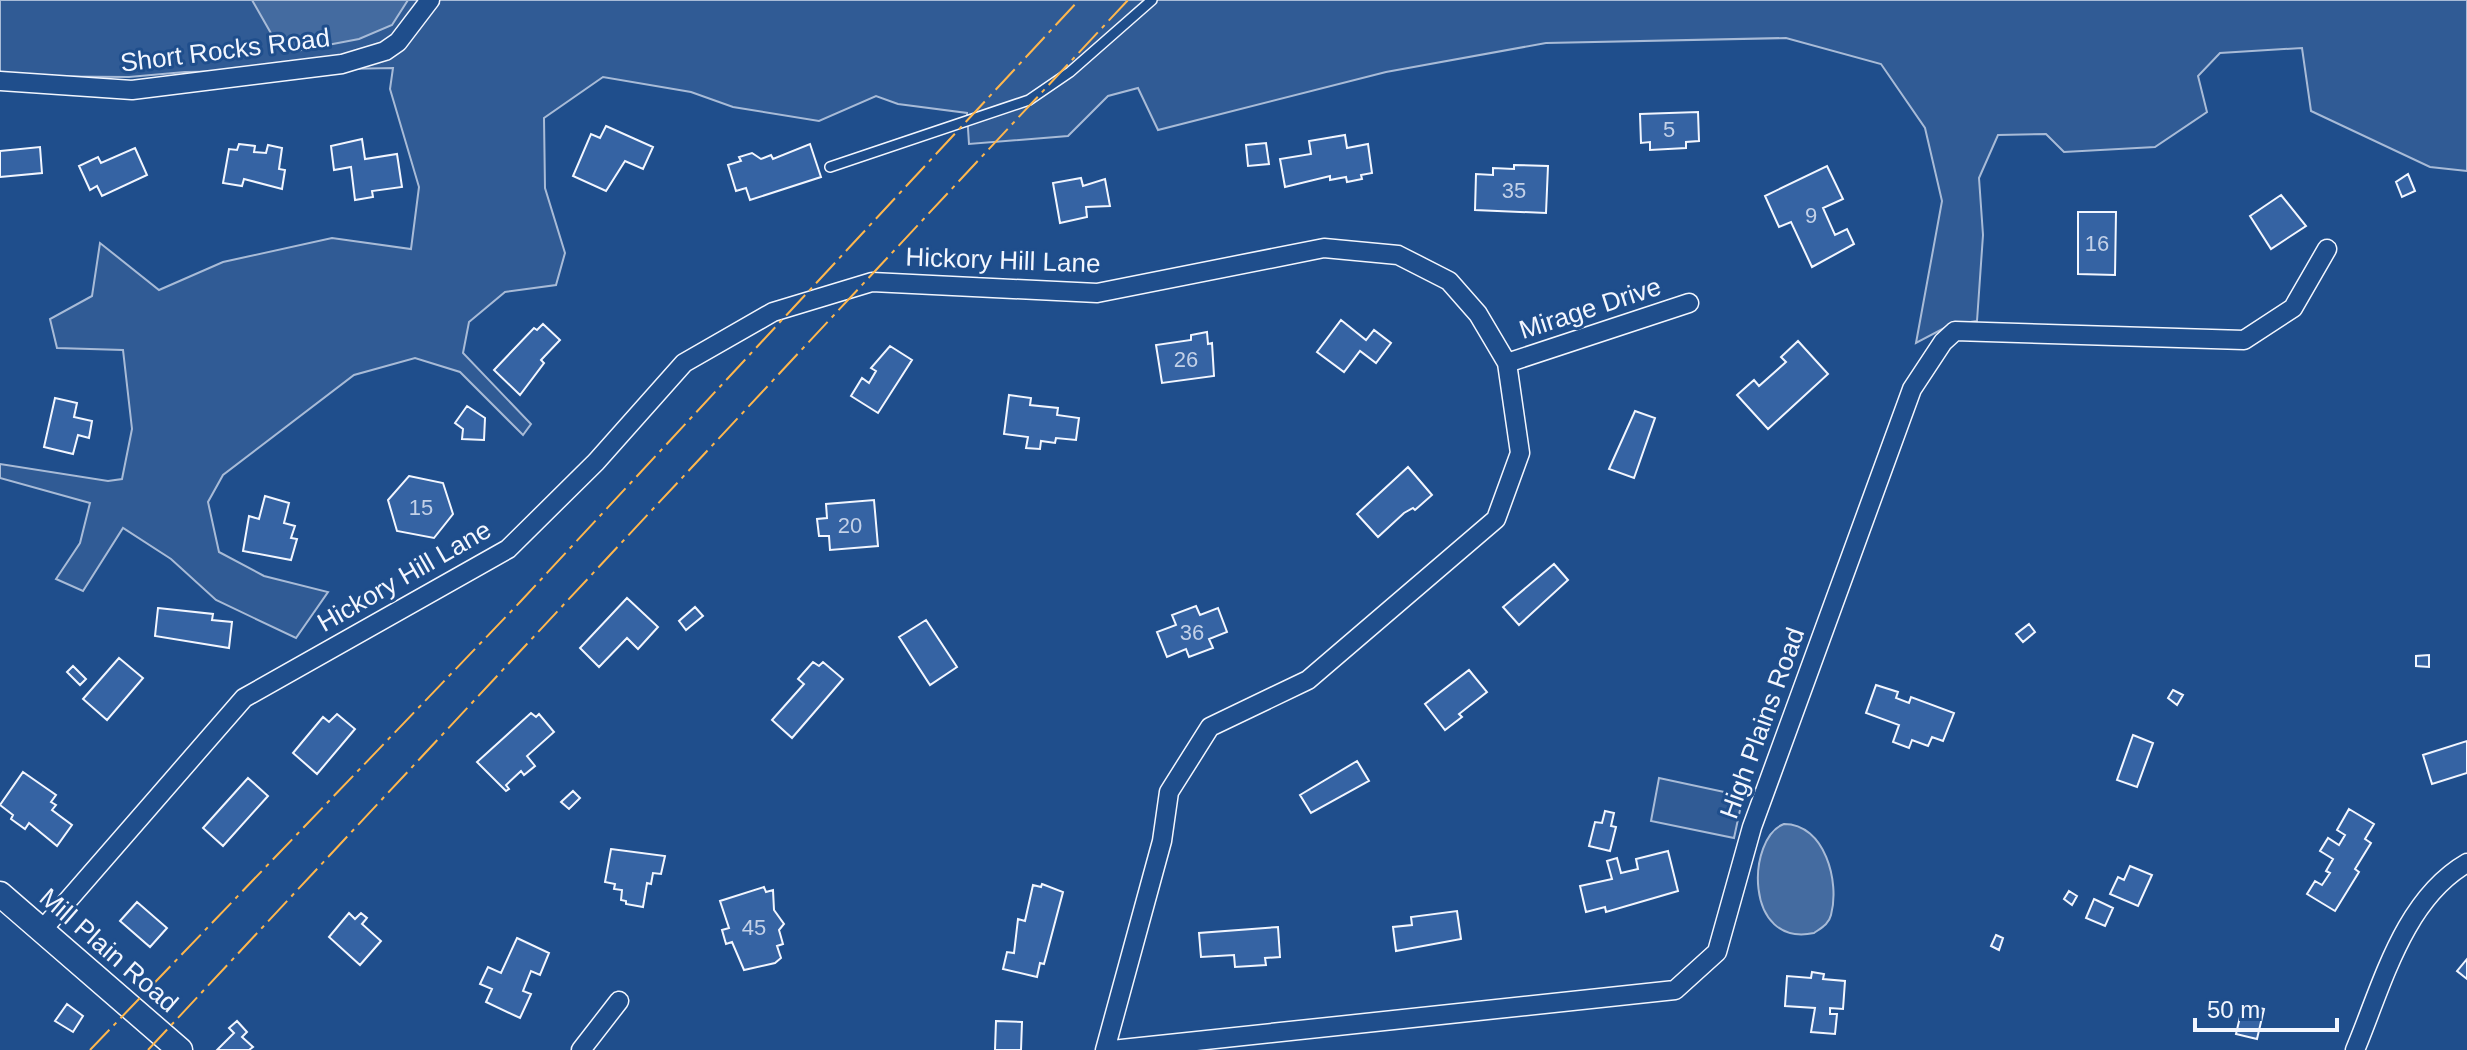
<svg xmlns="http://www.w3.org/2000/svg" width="2467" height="1050" font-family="Arial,sans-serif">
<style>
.green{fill:#305b95;stroke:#a8bbd7;stroke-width:2}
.water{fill:#446ba0;stroke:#a8bbd7;stroke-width:2}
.building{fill:#3563a3;stroke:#f2f6ff;stroke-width:2}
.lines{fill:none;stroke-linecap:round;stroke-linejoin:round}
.lane-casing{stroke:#f2f6ff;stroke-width:12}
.street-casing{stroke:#f2f6ff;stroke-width:21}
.secondary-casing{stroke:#f2f6ff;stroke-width:27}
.lane{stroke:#1f4e8c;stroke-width:9}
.street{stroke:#1f4e8c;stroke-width:18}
.secondary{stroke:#1f4e8c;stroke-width:24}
.power{stroke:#ffb74d;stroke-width:2;stroke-dasharray:28 6 4 6;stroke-linecap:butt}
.labels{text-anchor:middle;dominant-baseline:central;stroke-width:6;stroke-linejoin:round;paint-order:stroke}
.number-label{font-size:22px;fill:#c3d1e8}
.street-label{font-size:26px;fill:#f2f6ff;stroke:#1f4e8c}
</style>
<rect width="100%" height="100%" fill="#1f4e8c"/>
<path class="green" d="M0,0H2467V171L2430,167L2311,111L2302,48L2220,53L2198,76L2207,112L2155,147L2064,152L2046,134L1998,135L1979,178L1983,235L1977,321L1950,325L1916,343L1942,201L1925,128L1881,64L1786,38L1546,43L1386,72L1158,130L1138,88L1108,96L1068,136L969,144L967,113L898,104L876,96L819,121L733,107L691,92L603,77L544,118L545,188L565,253L556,285L505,292L469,322L463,353L531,424L523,435L460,372L415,358L354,375L223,475L208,502L219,552L264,576L328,592L296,638L216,600L171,559L123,528L83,591L56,579L80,543L90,503L0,478V464L108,481L122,479L132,429L123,350L57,348L50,319L92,296L100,243L159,290L223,262L332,238L411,249L419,187L390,89L393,68L185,72L129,77L0,76Z
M1659,778L1743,796L1734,838L1651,821Z"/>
<path class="water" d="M252,0H408L392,25L359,39L291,52L276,42Z
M1784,824C1825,824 1840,882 1831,915C1829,924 1821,928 1814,933C1743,948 1747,837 1784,824Z"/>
<path class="building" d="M1698,112L1699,141L1686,142V148L1650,150V142L1641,143L1640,114Z
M606,126L653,147L643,169L625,161L606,191L573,176L591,134L600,138Z
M1345,135L1347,148L1368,144L1372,173L1361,175L1362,179L1347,182L1346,177L1330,180V176L1285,187L1280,159L1311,154L1309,141Z
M362,139L365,159L397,154L402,187L372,191L373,197L355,200L351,167L334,170L331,146Z
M1266,143L1269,164L1248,166L1246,145Z
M239,144L255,146L254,152L266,153L268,145L282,148L279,169L285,170L282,189L244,179L242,186L223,183L229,149L237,150Z
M810,144L821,177L750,200L746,188L736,191L728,165L741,161L739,157L752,153L761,159L771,155L773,159Z
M40,147L42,173L0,177V151Z
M135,148L147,175L102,196L97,186L90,190L79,166L98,157L101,163Z
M1514,165L1548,166L1546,213L1475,210L1476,174L1493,175V168L1514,169Z
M1827,166L1843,199L1823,208L1835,235L1847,229L1854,244L1812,267L1791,222L1779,227L1765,196Z
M2408,174L2415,191L2402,197L2396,182Z
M1081,178L1083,186L1105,179L1110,206L1086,207L1087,217L1060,223L1053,183Z
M2281,195L2306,226L2271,249L2250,216Z
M2078,212H2116L2115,275L2078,274Z
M1341,320L1366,340L1374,330L1391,343L1376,363L1360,351L1344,372L1317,352Z
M543,324L560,340L541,360L544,363L520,395L494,370L534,328L537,330Z
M1207,332L1208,344L1212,343L1214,376L1162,383L1156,345L1191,340V335Z
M1798,341L1828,374L1768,429L1737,395L1754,380L1759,386L1786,362L1781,357Z
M890,346L912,360L878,413L851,396L862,378L869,383L876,371L871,368Z
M1009,395L1031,398L1030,405L1058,408L1057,415L1079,418L1076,440L1056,438L1055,443L1041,441L1040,449L1026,448L1028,437L1004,434Z
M55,398L77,403L74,417L92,421L89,438L78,435L73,454L44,447Z
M467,406L485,418L484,440L462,439L463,429L455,423Z
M1635,411L1655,418L1634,478L1609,469Z
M1408,467L1432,495L1415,510L1413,508L1404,513L1378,537L1357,514Z
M409,476L443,483L453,514L434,538L397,531L388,500Z
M265,496L289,503L284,523L295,526L291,538L297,539L291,560L243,551L249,516L259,519Z
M874,500L878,546L830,550L829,536H819L817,519L827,518L826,504Z
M1554,564L1568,580L1519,625L1503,607Z
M627,598L658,627L638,649L627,638L599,667L580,648Z
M1196,606L1200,615L1218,608L1227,632L1209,639L1213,648L1189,657L1186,649L1167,657L1157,632L1176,625L1172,615Z
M695,607L703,616L686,630L679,621Z
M158,608L213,614L212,620L232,622L229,648L155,636Z
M926,620L957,667L930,685L899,637Z
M2029,624L2035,632L2023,642L2016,634Z
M2429,655V667L2416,666V656Z
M119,658L143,678L107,720L83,699Z
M813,662L819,666L823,662L843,679L792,738L772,720L804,684L798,679Z
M73,666L86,679L80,685L67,672Z
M1469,670L1487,692L1459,714L1462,717L1445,730L1425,704Z
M1876,685L1898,692L1896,698L1909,703L1911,697L1954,713L1943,741L1932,737L1928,746L1912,740L1909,748L1893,742L1899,725L1866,713Z
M2173,690L2183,695L2177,705L2168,698Z
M531,713L536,717L539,714L554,732L527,756L535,766L524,775L521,771L506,785L509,789L506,791L477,762Z
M337,714L355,729L317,774L293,753L323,717L329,722Z
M2133,735L2153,743L2137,787L2117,780Z
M2467,741V773L2432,784L2423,755Z
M1357,761L1369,781L1311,813L1300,795Z
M23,772L56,795L51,802L56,805L52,810L72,825L57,846L29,823L25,829L11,819L13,815L0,805Z
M248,778L268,796L223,846L203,828Z
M573,791L580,798L569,809L561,802Z
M2349,809L2374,824L2365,839L2371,843L2355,869L2359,872L2335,911L2307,894L2315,881L2322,885L2330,873L2326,871L2333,859L2320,851L2328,838L2339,845L2345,835L2337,830Z
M1605,811L1614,813L1611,826L1616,827L1610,851L1589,846L1595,822L1602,823Z
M611,849L665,856L661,874L653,873L651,884L647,883L643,907L626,904V901L621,900L622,890L614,889L615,884L605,882Z
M1668,851L1678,891L1606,912L1605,907L1586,912L1580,886L1612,879L1607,861L1617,858L1621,873L1638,869L1636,859Z
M2130,866L2152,875L2138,906L2110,894L2118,877L2124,880Z
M1042,884L1063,892L1044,964L1040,963L1037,977L1003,969L1007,952L1014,953L1018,919L1025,921L1033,885L1041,887Z
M764,887L766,892L773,890L774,910L784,924L779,930L783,944L777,946L781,958L775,963L744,970L732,942L726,944L722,930L729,928L720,901Z
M2069,891L2077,896L2072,905L2064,899Z
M2094,899L2113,908L2105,926L2086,918Z
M137,902L167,928L150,947L120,921Z
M1457,911L1461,939L1396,951L1393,927L1412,925L1411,917Z
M349,913L355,919L361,913L367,918L362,924L381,941L360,965L329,937Z
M1278,927L1280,957L1265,958L1266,965L1235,967L1234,955L1201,957L1199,933Z
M1996,935L2003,938L1999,950L1991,946Z
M517,938L549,953L540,975L531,971L523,991L531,994L520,1018L486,1002L492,989L480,984L488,967L501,973Z
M2467,959V979L2457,971Z
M1812,972L1824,974L1823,979L1845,981L1843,1009L1830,1008V1014H1837L1835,1034L1811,1032L1815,1008L1785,1006L1787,976L1811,978Z
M67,1004L83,1016L73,1032L55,1021Z
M2243,1004L2264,1009L2257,1039L2236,1034Z
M237,1021L247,1032L242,1037L253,1047L249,1050H217L234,1033L229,1028Z
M996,1021L1022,1022L1021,1050H995Z"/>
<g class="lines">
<g class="lane-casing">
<path id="lane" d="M830,167L1029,100L1070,72L1152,0"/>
</g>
<g class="street-casing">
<path id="street" d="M0,81L132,90L342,64L385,51L398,42L430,0
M1507,363L1689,303
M43,929L244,698L508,549L596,462L684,363L773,312L872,282L1097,293L1324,248L1398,255L1449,281L1478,314L1507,363L1520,453L1496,519L1308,680L1210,727L1169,792L1162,841L1105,1050
M581,1050L619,1001
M1112,1050L1675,990L1717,952L1752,827L1912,389L1943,342L1955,331L2244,340L2293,308L2327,249
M2355,1050C2382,986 2403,900 2467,863"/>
</g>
<g class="secondary-casing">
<path id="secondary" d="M0,894L180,1050"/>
</g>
<use href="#lane" class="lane"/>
<use href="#street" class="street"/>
<use href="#secondary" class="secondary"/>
<path class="power" d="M90,1050L521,601L1079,0
M148,1050L1128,0"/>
</g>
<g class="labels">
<g class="number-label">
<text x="1669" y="129">5</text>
<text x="1514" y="190">35</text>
<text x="1811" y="215">9</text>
<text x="2097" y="243">16</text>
<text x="1186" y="359">26</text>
<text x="421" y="507">15</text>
<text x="850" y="525">20</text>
<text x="1192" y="632">36</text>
<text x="754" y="927">45</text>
</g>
<g class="street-label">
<text transform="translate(225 50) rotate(-7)">Short Rocks Road</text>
<text transform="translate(1003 260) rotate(2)">Hickory Hill Lane</text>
<text transform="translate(1590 308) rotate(-18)">Mirage Drive</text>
<text transform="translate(404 576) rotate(-30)">Hickory Hill Lane</text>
<text transform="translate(1762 723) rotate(-70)">High Plains Road</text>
<text transform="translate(109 950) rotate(41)">Mill Plain Road</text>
</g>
</g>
<path d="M2195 1018v12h142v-12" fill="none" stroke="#f2f6ff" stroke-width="4"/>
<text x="2207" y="1018" font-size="24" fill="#f2f6ff" stroke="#1f4e8c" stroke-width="6" paint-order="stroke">50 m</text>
</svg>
